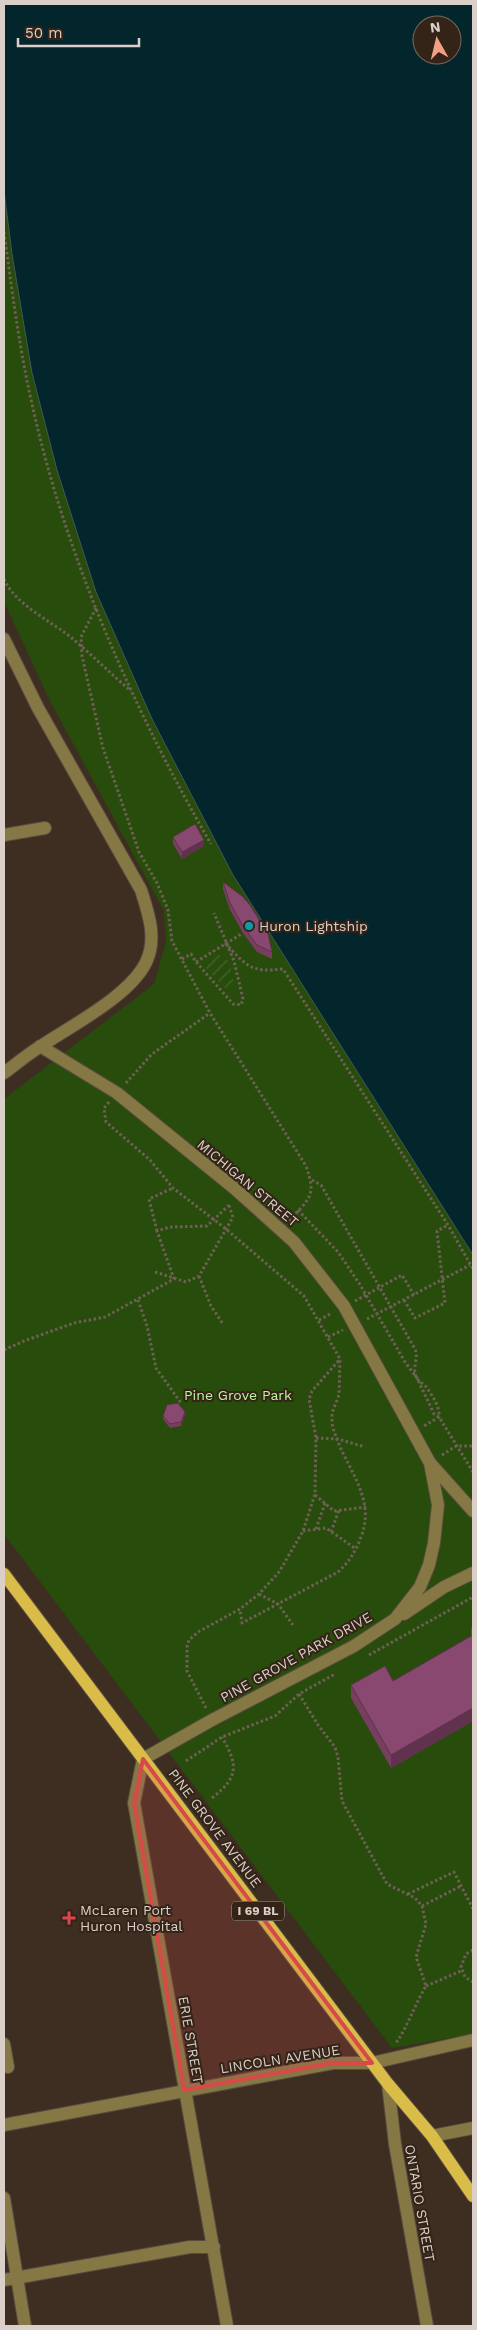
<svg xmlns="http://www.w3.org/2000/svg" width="477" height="2330" font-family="'Work Sans',sans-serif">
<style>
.green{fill:#274c0b}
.garden{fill:url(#garden-furrows)}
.water{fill:#03252c;stroke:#44585b;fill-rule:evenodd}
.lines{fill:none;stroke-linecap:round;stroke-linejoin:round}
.minor-casing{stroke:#5a4b40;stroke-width:14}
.major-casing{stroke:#5a4b40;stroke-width:14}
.path{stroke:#6f6056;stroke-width:3;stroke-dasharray:2.5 2.5;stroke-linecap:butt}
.minor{stroke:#857845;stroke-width:12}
.major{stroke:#d9bd48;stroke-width:12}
.wall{fill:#763e5f}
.shaded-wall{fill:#60324e}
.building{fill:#89486f;stroke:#60324e}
.marked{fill:#d74a48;fill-opacity:0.2;stroke:#d74a48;stroke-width:4;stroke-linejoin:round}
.culture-dot{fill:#0f9aa8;stroke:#342418;stroke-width:2}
.health-dot{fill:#e0444e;stroke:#342418;stroke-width:2}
.labels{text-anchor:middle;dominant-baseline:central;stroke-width:4;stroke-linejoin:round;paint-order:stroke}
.shield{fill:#342418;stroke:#a99c94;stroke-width:1}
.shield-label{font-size:12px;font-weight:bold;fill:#dbd0c9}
.poi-label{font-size:14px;fill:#dbd0c9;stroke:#342418;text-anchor:start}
.street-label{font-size:14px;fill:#dbd0c9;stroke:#342418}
.park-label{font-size:14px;fill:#bcf69c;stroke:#342418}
</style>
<defs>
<pattern id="garden-furrows" width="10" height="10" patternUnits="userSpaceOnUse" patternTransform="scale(1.25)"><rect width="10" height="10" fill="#274c0b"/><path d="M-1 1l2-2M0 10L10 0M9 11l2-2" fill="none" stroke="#46652d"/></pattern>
</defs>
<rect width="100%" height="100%" fill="#3e2e22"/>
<path class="green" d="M4,191L32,373L57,470L96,592L152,719L233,875L473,1255V2034L392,2048L4,1534V1099L154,984L166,942L164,911L50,701L4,602Z"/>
<path class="garden" d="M218,955C233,956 231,976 235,988L229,992L202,964Z"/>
<path class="water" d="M4,4H473V1255L233,875L152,719L96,592L57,470L32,373L12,254L4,191ZM422,25H452V55H422Z"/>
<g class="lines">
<g class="minor-casing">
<path id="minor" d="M4,639L38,708L141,890C148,912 157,937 147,960C133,994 71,1026 41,1046C28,1054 16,1064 4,1073
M4,835L45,828
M40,1046L117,1093L234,1188L294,1242L344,1306L430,1463L473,1511
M404,1614L444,1587L473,1573
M4,2044L8,2067
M388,2084L395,2144L427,2326
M4,2125L333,2063H372L473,2040
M432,2136L473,2128
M4,2198L25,2326
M4,2280L190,2247H214
M227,2326L134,1803L143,1759L212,1720L354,1646L395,1619L420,1587L429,1565L434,1543L438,1505L430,1463"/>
</g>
<g class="major-casing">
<path id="major" d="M4,1574L388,2084L432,2136L473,2196"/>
</g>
<path class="path" d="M4,232C12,290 19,347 32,404C65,555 134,711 211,844
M4,579C15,605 53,622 73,639C93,656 111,674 131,691
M96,608L81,637L82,656L103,748L139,852L157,883L168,910L172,941L210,1013L306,1166C317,1197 309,1198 289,1221
M225,943C247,966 250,973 283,969L448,1225L473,1269
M182,959L191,954L196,962L233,1004L241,1005L243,999L234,961L214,913
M196,962L243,933
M126,1083L152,1054L210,1013
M109,1102L104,1108L106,1122L150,1160L173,1188L226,1229L304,1296L340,1359L339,1395L332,1413V1423C340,1463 378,1494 361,1537C356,1551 349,1562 338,1572L242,1623L240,1609
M312,1180L321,1185L415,1349C419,1359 412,1367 416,1377C418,1381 424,1384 427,1388C433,1397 440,1407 439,1417L424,1426
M298,1210L338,1252L359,1283L405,1362L417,1378L434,1414L439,1417L473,1472
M157,1231L149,1199L173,1188
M155,1272L186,1282L199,1276L233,1217L229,1205
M199,1276L211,1306L223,1324
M138,1300L147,1326L156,1368L181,1403
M404,1300L415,1318L445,1303L437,1231L448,1225
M355,1301L402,1275L414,1295
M367,1319L470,1265
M319,1320L332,1313
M328,1337L343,1330
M4,1350L24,1341L74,1323L105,1317L174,1279L157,1231L170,1227L207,1226L229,1205
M316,1438L338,1439L365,1447
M442,1455L456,1446H473
M315,1495L334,1511L366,1507
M316,1529L325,1503
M303,1531L326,1528L356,1549
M331,1532L339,1510
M259,1594L278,1604L293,1625
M369,1655L473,1597
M299,1694L318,1725L335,1747L338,1757L342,1801L387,1884L415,1898L422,1906L426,1924L416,1957L426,1986C415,2004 408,2026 396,2043
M206,1708L187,1671V1647L189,1640L198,1632L240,1609L259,1594L279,1572L303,1531L315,1494L316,1438L309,1399L312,1391L340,1359
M186,1761L222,1737L275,1716L299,1694L335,1674
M212,1798C239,1777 238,1765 222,1737
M408,1894L454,1872L473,1909
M422,1906L461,1886
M473,1950L466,1954L461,1967L465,1977L473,1982
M426,1986L461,1971"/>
<use href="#minor" class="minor"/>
<use href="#major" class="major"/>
</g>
<path class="wall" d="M173,837L204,846L182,859L173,844Z
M223,882L272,952V959L257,952L243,933L230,910L223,889Z
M185,1415L181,1426L170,1428L163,1419V1416Z
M473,1626V1721L391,1768L351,1698V1685L393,1681L471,1636V1628Z"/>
<path class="shaded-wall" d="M204,840V846L182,859V852Z
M185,1412V1415L181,1426V1422Z
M473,1708V1721L391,1768V1755Z"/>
<path class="building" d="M195,824L204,840L182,852L173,837Z
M223,882L242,896L250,905L268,934L272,952L257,945L243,926L230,903Z
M178,1403L185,1412L181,1422L170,1424L163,1416L167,1405Z
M473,1635V1708L391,1755L351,1685L385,1666L393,1681Z"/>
<path class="marked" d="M143,1759L372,2063H333L184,2090L134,1803Z"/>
<circle class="culture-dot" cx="249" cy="926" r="5"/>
<path class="health-dot" d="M66.5 1910.5h5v5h5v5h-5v5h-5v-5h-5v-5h5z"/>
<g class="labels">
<rect class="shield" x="232" y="1901.5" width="52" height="19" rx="4"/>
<g class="shield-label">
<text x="258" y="1911">I 69 BL</text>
</g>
<g class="poi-label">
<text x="259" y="926">Huron Lightship</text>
<text x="80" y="1910">McLaren Port<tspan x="80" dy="16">Huron Hospital</tspan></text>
</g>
<g class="street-label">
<text transform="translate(248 1183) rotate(40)">MICHIGAN STREET</text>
<text transform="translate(296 1657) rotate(-29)">PINE GROVE PARK DRIVE</text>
<text transform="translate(215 1828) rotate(53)">PINE GROVE AVENUE</text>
<text transform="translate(191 2040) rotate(80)">ERIE STREET</text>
<text transform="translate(280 2059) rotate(-9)">LINCOLN AVENUE</text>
<text transform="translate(420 2203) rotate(80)">ONTARIO STREET</text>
</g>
<g class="park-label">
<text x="238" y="1395">Pine Grove Park</text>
</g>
</g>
<rect width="477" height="2330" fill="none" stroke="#dbd0c9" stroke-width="10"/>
<g transform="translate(437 40) rotate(352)"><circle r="24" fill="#342418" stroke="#77695f"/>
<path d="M0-4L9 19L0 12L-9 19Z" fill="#f39f84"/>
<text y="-8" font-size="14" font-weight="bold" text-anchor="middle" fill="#dbd0c9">N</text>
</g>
<path d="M18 38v8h121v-8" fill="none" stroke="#dbd0c9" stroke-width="2.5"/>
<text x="25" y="38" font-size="15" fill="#dbd0c9" stroke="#342418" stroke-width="4" paint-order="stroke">50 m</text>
</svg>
